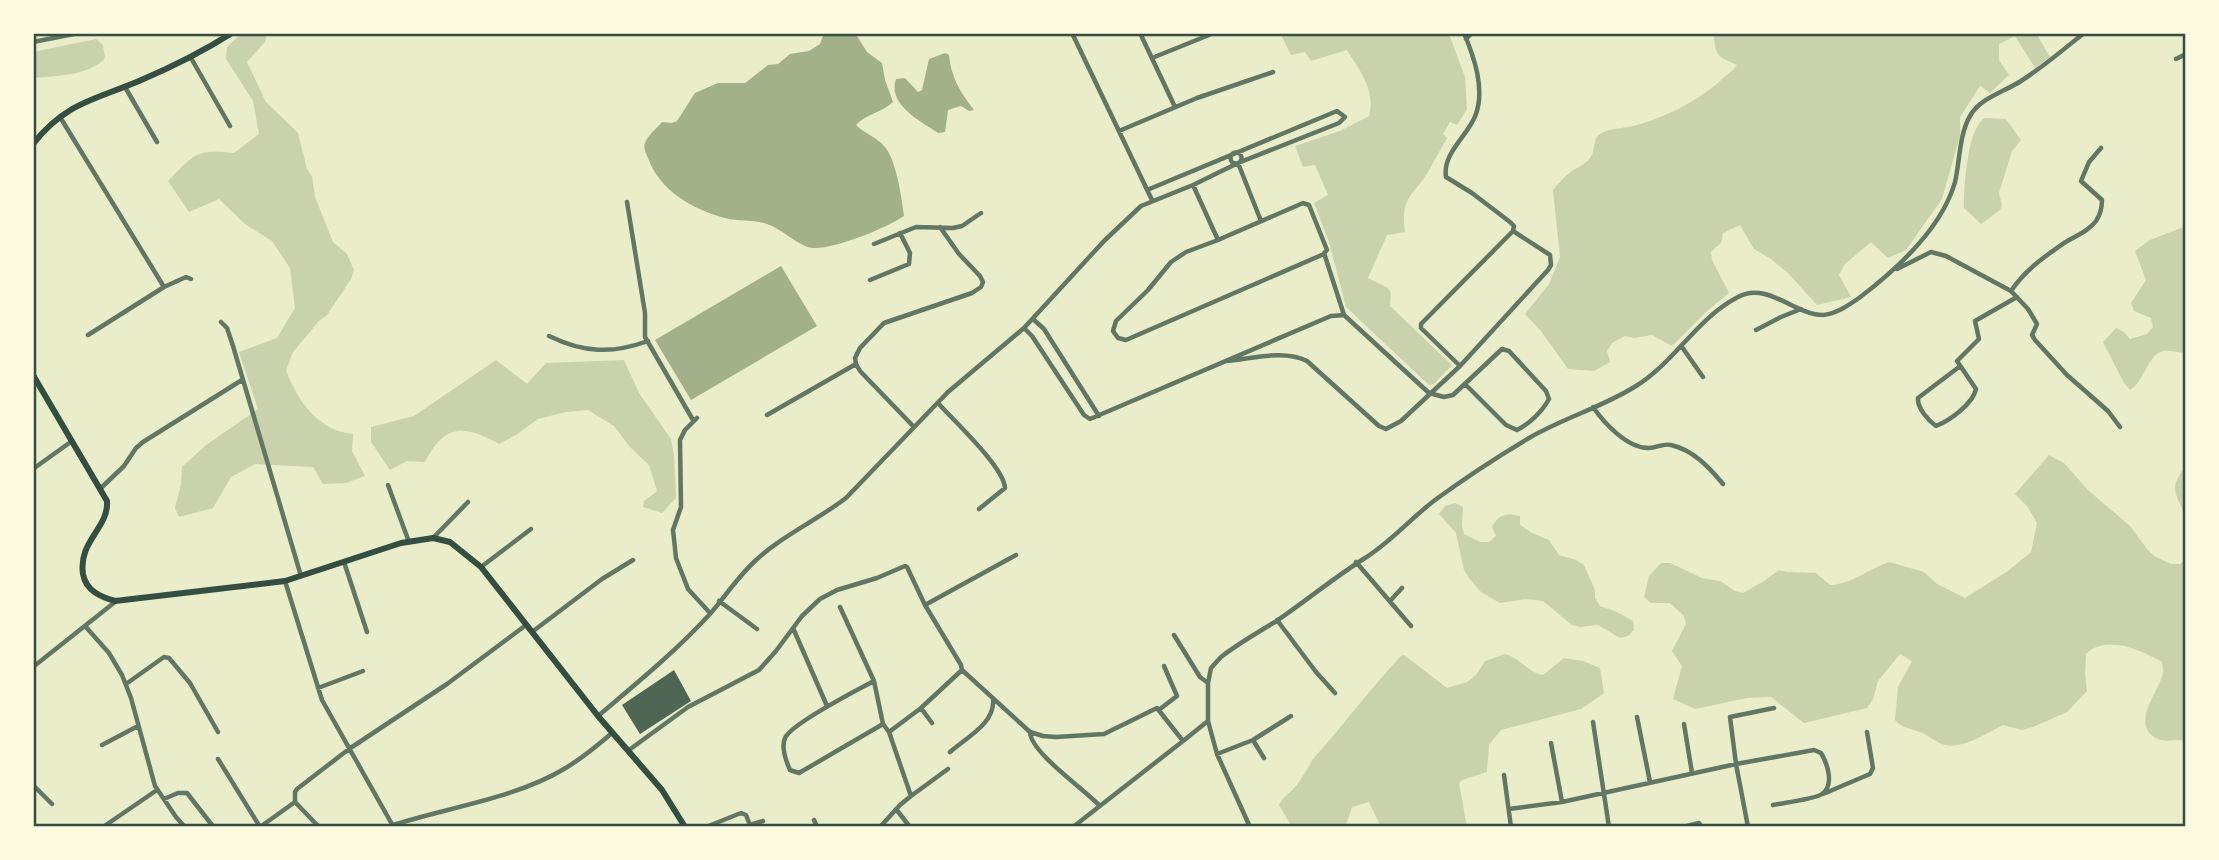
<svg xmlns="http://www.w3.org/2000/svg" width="2219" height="860" font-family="'PT Sans',sans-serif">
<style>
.green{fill:#cad2ad}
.water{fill:#a3b18a}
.building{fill:#4f6655}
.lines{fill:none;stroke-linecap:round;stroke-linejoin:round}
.minor{stroke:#617663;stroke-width:4.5}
.secondary{stroke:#344e41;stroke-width:6}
.neatline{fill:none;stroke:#344e41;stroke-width:2.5}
</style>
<rect width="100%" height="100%" fill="#e9edc9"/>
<path class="green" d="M242,33H267L265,42L247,62L266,102L298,133L307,169L312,177L315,197L333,242L347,254L354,270L351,279L327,315L319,321L293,352L286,370C297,400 318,431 353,434L352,451L365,476L346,483L323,484L313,467L255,464L231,477L213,508L179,517L175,508L181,484L182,467L206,445L258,409L239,352L277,338L295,308L290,268L272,241L245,224L219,199L189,212L168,181C194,155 195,149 234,153L259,134L253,101L226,59L227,47Z
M1280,33H1449L1450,37L1465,77L1467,109L1457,125L1450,122L1443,134L1447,138C1441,149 1434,161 1428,172C1412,197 1400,198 1405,232L1387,235L1368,278L1388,288L1391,293L1390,306L1452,365L1434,384L1429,385L1346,307L1329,242L1314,203L1328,195L1315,165L1303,167L1295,146L1340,131L1369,116C1376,91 1360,71 1347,50L1311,61L1305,52L1291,55Z
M1713,33H2036L2050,57L2035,68L2015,36L1999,44V60L2009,75L1990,93L1980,86L1960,117V136L1942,199L1906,250L1888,258L1871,242L1844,265L1839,275L1851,297L1817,305L1788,273L1771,259L1754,249L1740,225L1723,233L1721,243L1711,252L1712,260L1729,293L1706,312L1672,346L1652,335L1634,338L1625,336L1612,343L1607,351L1610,362L1594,371L1568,369L1541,331L1525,314L1549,284L1560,257L1553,190C1559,183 1565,176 1572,171C1578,167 1586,164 1590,158C1596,151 1592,139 1600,134C1611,127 1625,129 1637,125C1668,116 1693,103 1718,83C1725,76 1731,73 1737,65C1715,55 1717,57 1713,33Z
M96,39L103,45L105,58C89,76 56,76 33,78V52Z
M1985,118L2006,119L2021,140L2012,151L1999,193L2002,206L2000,210L1981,224L1964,208C1964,189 1967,127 1985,118Z
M2186,226V353C2179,353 2169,350 2163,351C2147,355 2145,381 2130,390L2124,383L2103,342L2116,328L2124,332L2130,339L2147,334L2153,327L2151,318L2134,311L2131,303L2146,280L2135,251L2150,240Z
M496,360L527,384L546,363L624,360L639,393L671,439L674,455L676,498L662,513L643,507L644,501L657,491L649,465L630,447L614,426L588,410L566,412L538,419L516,435L499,444C465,425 445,423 425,462L407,461L390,470L371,442V427L414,416Z
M2049,455L2064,463L2088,490L2130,526L2147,549L2154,556L2171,564H2180L2186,559V741C2177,738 2167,743 2158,739C2128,726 2160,690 2163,673C2164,670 2162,664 2162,662C2141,650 2106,634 2086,654L2085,674L2087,691L2067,712L2033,727L2022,730L2003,725C1987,733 1963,749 1945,745C1936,743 1929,735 1920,732C1910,728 1903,729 1895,720L1898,687L1912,661L1900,654L1878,681L1873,699L1867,708L1804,723L1771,697L1747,698L1695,709L1673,699L1682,666L1672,651L1686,624L1684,616L1670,603H1651L1644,597L1649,576L1661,563H1670L1702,578L1720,581L1735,591L1743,593L1764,581L1779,570L1787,572L1816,573L1830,585C1853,584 1868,569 1889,562L1924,572L1937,584L1965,598L2008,571L2031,552L2037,523L2027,506L2015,494Z
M2186,465V520C2178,492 2166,493 2186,465Z
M1455,503L1463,507L1462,525L1464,534L1480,542H1489L1496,536L1492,527C1499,514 1506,513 1520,516V525L1532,533L1549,540L1559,555L1576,560L1584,565L1595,590V598L1600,606L1617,612L1633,621L1634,630L1628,636L1620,638L1598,625L1580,627L1572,625L1543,601L1526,599L1500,603L1481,592L1469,578L1464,570L1456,533L1439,514L1445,506Z
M1505,654C1520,658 1528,672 1543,675L1564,658L1583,661L1600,668L1604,693L1581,709L1501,730L1489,745L1487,772L1462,780L1459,783L1467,827H1381L1369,802L1352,807L1346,825L1342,827H1292L1279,805C1283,796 1290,793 1296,786C1301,779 1309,768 1312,760C1343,726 1369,690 1401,656L1404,655L1447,688L1467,682L1476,675L1485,661Z"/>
<path class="water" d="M824,33H855L867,52L882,63L885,80L893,102C881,113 866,114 856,125C864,133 876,137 884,146C896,158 902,199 904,216C887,228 834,249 814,248C800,248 781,228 767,224C753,219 739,222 725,218C692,209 660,191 648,158C646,153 643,148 645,143C648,135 657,128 662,122L672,123L677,121L695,93L718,83H745L768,65L778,64L790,54L809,51L820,44Z
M945,53L949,55C951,77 960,92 974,110L969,111L961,106L948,110L945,132L938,133C921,121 887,105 896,79L905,78L918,92L922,90L929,59Z
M781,266L817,326L691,400L655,340Z"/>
<path class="building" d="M674,670L691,701L640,734L622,705Z"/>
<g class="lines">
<path class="minor" d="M1072,33L1152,200
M1140,33L1175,107
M1466,39L1472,33
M33,42L79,33
M191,58L230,126
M1152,58L1214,33
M2176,59L2186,54
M125,87L157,142
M60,117L164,287L88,335
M1119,131L1197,98L1273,72
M1230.5 158a5.5 5.5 0 1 1 11 0a5.5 5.5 0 1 1-11 0Z
M1238,163L1261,221
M1193,185L1218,240L1303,203L1309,205L1327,250L1324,253L1344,315L1429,393L1444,397L1453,395L1502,349L1509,351L1546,391L1549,399C1542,412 1529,424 1517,430L1506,425L1466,385
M627,202L645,313V337L693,420
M1218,240L1186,252L1171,262L1148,290L1116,321L1113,331L1118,338L1126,340L1324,254
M874,244L916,227L953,228L962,226L981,213
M1897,269L1931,252L1946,256L2011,291C2025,270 2044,257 2064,243C2075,236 2088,232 2096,221C2100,215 2102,207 2102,200L2081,181L2089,162L2101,148
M870,280L909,264L910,253L900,233
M164,287L186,277L191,279
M2011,291L2028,309L2037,324L2032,335L2035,340L2067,375L2108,411L2120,427
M1033,319L1044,329L1099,416
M221,322L227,328L233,346L301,576
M1024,328L1032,336L1084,415L1090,419L1331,316L1344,315
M1756,330L1781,317L1801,309
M549,336C584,353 612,354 648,341
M1682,347L1703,377
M1226,361C1251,359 1284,349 1307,361L1379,426L1386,429L1401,421L1460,366L1548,270L1551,265L1550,255L1513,231L1514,226L1510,222L1472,193L1446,177C1442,153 1469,135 1476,114C1485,88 1474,57 1464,33
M1460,366L1421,328V324L1513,231
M1959,367L1918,398C1917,408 1928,420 1936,426C1949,421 1973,404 1976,389L1957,361L1979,339L1975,321L2017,297
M938,403C953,420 1004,467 1005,488L979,509
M1593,407C1604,423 1628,449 1649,448C1657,448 1663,443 1671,445C1693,450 1709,467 1723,484
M767,415L856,364
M697,418L685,430L680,440L681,507L673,530L676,558L688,589L710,613
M914,427L860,371L856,364L855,358L860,348L884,323L972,293L981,287L983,282L980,276L959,254L940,227
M33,469L72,441
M388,485L409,542
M101,488L124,466L136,448L143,442L242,380
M433,538L468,502
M344,562L367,632
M1356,562L1411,626
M481,567L531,529
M285,581L322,700L393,826
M719,601L757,629
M1390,601L1402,588
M925,605L1016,555
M840,607L874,681L883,724L889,732L911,796L900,805L880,827
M1277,620L1316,672L1335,693
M85,626L109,653L122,675L131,698L155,786L176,817L185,827
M793,628L827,706
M532,632L602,579L633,560
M1174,635L1200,677L1208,683
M33,667L115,602
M874,681C857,690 791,724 785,738C781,747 786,761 790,770L799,773L883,724
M126,684L164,657L169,658L190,683L218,732
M318,688L363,671
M921,708L932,723
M1160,709L1177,696L1164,666
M598,716C637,683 675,652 709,615C724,598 737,578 754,562C781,536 816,521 846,498L948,392L1024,328L1104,241L1141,206L1193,185L1238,163L1339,123L1345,117L1337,111L1147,190
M1637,717L1650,782
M1593,722L1609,827
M1684,724L1692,773
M889,732L921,708L962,670
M1030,732C1031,753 1083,788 1099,805
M1253,740L1264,758
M1551,743L1562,802
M102,745L138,726
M629,750L688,707L759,670L776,651L802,616L820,599L837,590L877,578L905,566L907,567L925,605L961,665L962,670L1030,732L1043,736L1056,737L1104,734L1157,708L1183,741L1208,721
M950,752C967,737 996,723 993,698
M1217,754L1253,740L1291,716
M218,759L260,827
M1504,775L1511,827
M33,785L52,804
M1823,794L1870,774L1873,768L1867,732
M911,796L948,769
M164,799L178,793H187L212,825
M295,802L319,827
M896,809L910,827
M1509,809L1562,802L1736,764L1814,750L1821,753C1827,763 1835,785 1822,794C1815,799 1783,803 1773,805
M814,820L817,827
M393,825C446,808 516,798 564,769C581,759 597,746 612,733
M103,827L157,790
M260,827L295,802V792L297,789L349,749L447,684L526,625
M706,827L741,813L746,815L750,825L763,821
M1073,827L1183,741
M1250,827L1217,754L1208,721V683L1211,668L1221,657C1239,643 1259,632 1278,620C1307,600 1335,577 1365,558C1391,542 1411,518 1435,500C1465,478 1497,457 1529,438C1563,418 1603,407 1636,386C1675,362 1697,318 1738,297C1767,281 1795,315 1823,315C1836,314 1849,305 1859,298C1896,270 1942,228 1955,182C1960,161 1959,135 1970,116C1980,98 2004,92 2021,81C2043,67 2063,50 2084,33
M1683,827L1699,823L1702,827
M1748,827L1736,764L1730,717L1774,708"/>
<path class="secondary" d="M33,144C65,103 94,100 139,81C172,67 202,52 232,33
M33,375L107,501C109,528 78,541 83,574C86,591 101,597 115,601L285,581L401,543L433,538L450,542L481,567L598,716L662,790L685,827"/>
</g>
<rect width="2219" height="860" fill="none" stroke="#fefae0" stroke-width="70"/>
<rect x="35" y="35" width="2149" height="790" class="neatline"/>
</svg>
